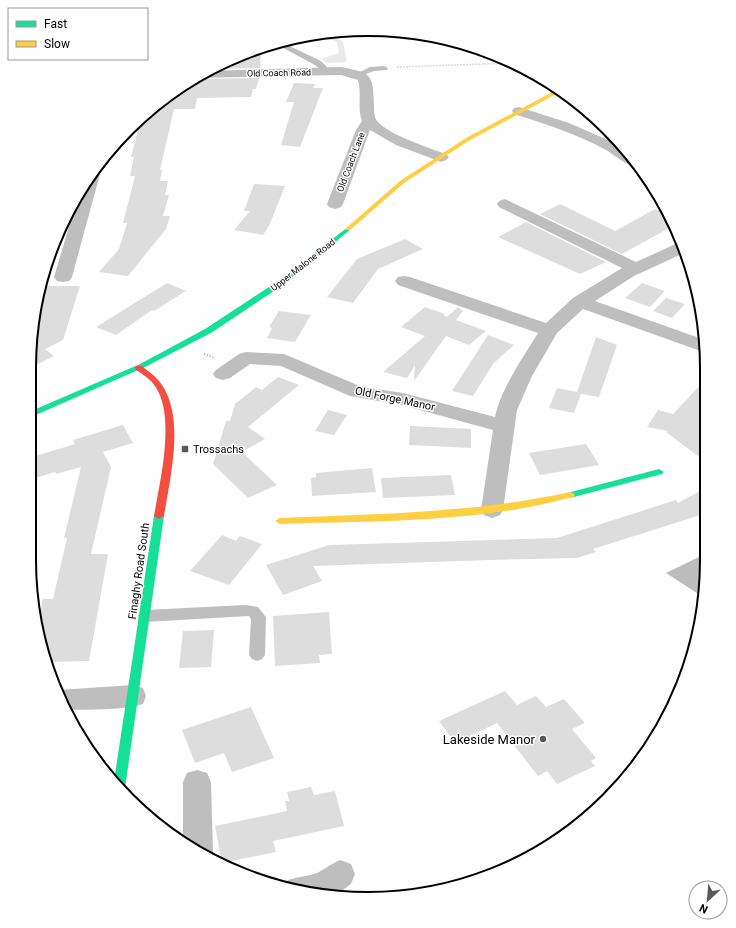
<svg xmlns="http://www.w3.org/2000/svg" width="736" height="928" font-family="Roboto,sans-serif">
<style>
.green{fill:#eaeaea}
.water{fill:#bcbcbc}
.building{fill:#ddd}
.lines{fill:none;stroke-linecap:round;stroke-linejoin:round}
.path-far1{stroke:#b8b8b8;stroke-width:1.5;stroke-dasharray:0.5 1;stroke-linecap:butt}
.path{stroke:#b8b8b8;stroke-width:2.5;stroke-dasharray:1 2;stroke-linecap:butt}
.lane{fill:#bebebe;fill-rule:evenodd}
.street{fill:#bebebe;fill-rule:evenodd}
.fast{fill:#16e098;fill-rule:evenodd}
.slow{fill:#ffcf43;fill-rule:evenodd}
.jam{fill:#f24e42;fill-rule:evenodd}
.poi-dot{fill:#595959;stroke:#fff;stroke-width:1.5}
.labels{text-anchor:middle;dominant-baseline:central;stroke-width:3;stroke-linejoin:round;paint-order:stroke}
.far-street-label{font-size:9px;fill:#000;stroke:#fff}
.street-label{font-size:11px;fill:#000;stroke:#fff}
.poi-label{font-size:11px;fill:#000;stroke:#fff;text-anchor:start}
.near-poi-label{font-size:13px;fill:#000;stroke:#fff;text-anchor:end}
.rim{fill:none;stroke:#000;stroke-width:2}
</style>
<rect width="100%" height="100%" fill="#fff"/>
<path class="green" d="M321,33L343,41L347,62L327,63L321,59L339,53L337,42L315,34Z"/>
<path class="water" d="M707,553L703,597L666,573Z"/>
<path class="building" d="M261,53L260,68L209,69L245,54Z
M259,78L256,89H253L251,97L197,98L195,109H174L160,170H162L160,181H168L165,195H169L163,216H170L166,229L128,276L99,272L119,249L127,223H123L135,176H130L134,157H131L140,122L193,79Z
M294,83L315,84L313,88H323L300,147L281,145L294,102H286Z
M254,184L285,186L269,226L263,235L234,230L250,211H244Z
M560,204L615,231L655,209L669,215L673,226L622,254L540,214Z
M526,222L606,262L580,274L498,237Z
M405,239L423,249L378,269L353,303L327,297L357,259Z
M167,283L186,291L154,311L152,310L116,335L96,327Z
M642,283L665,291L650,307L625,298Z
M43,286H80L63,340L45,349L54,356L30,368V346Z
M666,298L685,304L672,318L653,311Z
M425,307L445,314L443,315L447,317L458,307L463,311L456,320L486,331L469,345L446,336L414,381L415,365L407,378L383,372L425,336L401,327Z
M279,311L311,315L295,342L267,338L272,328L269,327Z
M488,335L514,345L493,364L473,396L452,391Z
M596,337L617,345L599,397L581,394L574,413L549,408L557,388L577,392Z
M278,377L299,385L248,427L265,439L242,452L277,485L248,498L213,464L226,421H230L235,404L256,387L262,390Z
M706,379L707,450V463L666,432L668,431L647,427L658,410L673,414Z
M328,410L347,415L334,435L315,431Z
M123,425L133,443L103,452L111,467L91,554H108L89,661L47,662L40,648L37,623L43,599H53L67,538H64L81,467L56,474L55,472L29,480V458L75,444L73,440Z
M410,426L471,429V448L409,445Z
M586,444L599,465L540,475L529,453Z
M372,468L376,492L312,496L311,478L316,477V473Z
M451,475L455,495L383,498L381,478Z
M707,487V513L593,549L596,552L577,558L490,560L313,566L322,581L283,595L266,565L329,545L557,538L676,500L678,503Z
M222,535L236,541L240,536L262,544L229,585L190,571Z
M329,612L332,654L319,655L320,663L275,666L273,616Z
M214,630L211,667L179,668L183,631Z
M505,691L517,705L536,696L546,707L564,699L585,723L572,729L596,758L591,761L595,766L557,784L547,771L538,776L497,723L455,743L439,721Z
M251,707L274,758L232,772L224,753L195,763L182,730Z
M311,787L314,795L335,791L344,826L273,841L276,852L222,863L215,826L287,811L285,801H289L287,792Z"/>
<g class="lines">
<path class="path-far1" d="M397,67L514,63"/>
<path class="path" d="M204,354L215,358"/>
<path class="lane" d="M313,35L317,38L316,40H310L305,36Z
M281,42L321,61L332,72L331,74H325L315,65L274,43Z
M384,66L388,68L387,70L374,71L358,77L354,75L370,67Z
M246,605L258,607L266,617L265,655L262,659L257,661L252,659L249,655L251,619L249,616L145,622L140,620L138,616L140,612L145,610Z"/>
<path class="street" d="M341,67C373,73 373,75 374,106C374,111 374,117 377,121C389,135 429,148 446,154L449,157L446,160L441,162L436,160L396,145L370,130L343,204L341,207L335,209L329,207L327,204L356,130L362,121C357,108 362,94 358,80L341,75L194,78L207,71Z
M519,107L569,123L615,143L626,149L638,166C628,168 615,155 606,150C577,134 545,124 514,114L512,111L514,108Z
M95,170L100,174L72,277L69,281L63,282L57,281L54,277L79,193Z
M505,199L636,262L680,242L684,253L634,276L595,301L705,340L706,353L583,309L557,333L532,376L517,410L503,510L500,515L492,518L484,515L481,510L493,430L402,405L350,396L281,366L250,364L230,378L223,380L216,378L213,374L216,370L239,354L246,352L284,354L362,387L403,393L495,417C500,390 524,356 538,333L398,285L395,281L398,277L404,276L410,277L546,323L573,298L622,268L499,207L497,204L499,201Z
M133,685L143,688L146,696L143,704C118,711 91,709 66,710L58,690Z
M197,770L207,773L211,782L213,853L211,859L198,853L183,842V782L187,773Z
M340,860L351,864L355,874L351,884L336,895L284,888L288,880C297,877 309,876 317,873C325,869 331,864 340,860Z"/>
<path class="fast" d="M348,227L350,228V230L283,285L211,333L145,367L29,418V412L140,364L205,329L278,281Z
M659,469L664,472L662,474L570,498L565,495L567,493Z
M159,513L164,516L125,788L122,792L114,781L154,516Z"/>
<path class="slow" d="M558,89L562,91L470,140L404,183L350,230H346L345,229L400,181L466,138Z
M570,492L573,493L575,495L573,497C478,523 377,521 280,524L275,521L280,518C378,514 474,513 570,492Z"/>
<path class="jam" d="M136,366H142C149,372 157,377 162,385C185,419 170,478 164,516L159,519L154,516C160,481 176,416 155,386C150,379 143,374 136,370L135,368Z"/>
</g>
<g class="poi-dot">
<rect x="181" y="445" width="8" height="8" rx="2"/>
<circle cx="543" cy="739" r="4"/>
</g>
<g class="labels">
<g class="far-street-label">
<text transform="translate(279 73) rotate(-1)">Old Coach Road</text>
<text transform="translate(351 162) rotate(-69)">Old Coach Lane</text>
<text transform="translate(303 265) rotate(-38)">Upper Malone Road</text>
</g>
<g class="street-label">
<text transform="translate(395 399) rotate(12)">Old Forge Manor</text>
<text transform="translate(139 571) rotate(-82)">Finaghy Road South</text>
</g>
<g class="poi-label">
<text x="193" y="449">Trossachs</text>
</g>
<g class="near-poi-label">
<text x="535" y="739">Lakeside Manor</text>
</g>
</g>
<path d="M0 0H736V928H0ZM368 36H368A332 332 0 0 1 700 368V560A332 332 0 0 1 368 892H368A332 332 0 0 1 36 560V368A332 332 0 0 1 368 36Z" fill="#fff" fill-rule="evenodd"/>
<path class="rim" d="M368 36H368A332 332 0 0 1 700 368V560A332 332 0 0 1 368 892H368A332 332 0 0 1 36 560V368A332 332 0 0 1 368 36Z"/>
<rect x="8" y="8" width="140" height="52" fill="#ffffff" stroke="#999999"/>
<rect x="16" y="21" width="20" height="6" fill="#16e098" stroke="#999999"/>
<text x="44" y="28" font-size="12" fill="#000000">Fast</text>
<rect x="16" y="41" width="20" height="6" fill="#ffcf43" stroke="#999999"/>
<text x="44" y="48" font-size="12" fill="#000000">Slow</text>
<g transform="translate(708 900) rotate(206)"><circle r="19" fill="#ffffff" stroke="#999999"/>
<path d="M0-3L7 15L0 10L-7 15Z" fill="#595959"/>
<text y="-6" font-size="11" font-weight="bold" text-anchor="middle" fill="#000000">N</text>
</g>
</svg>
